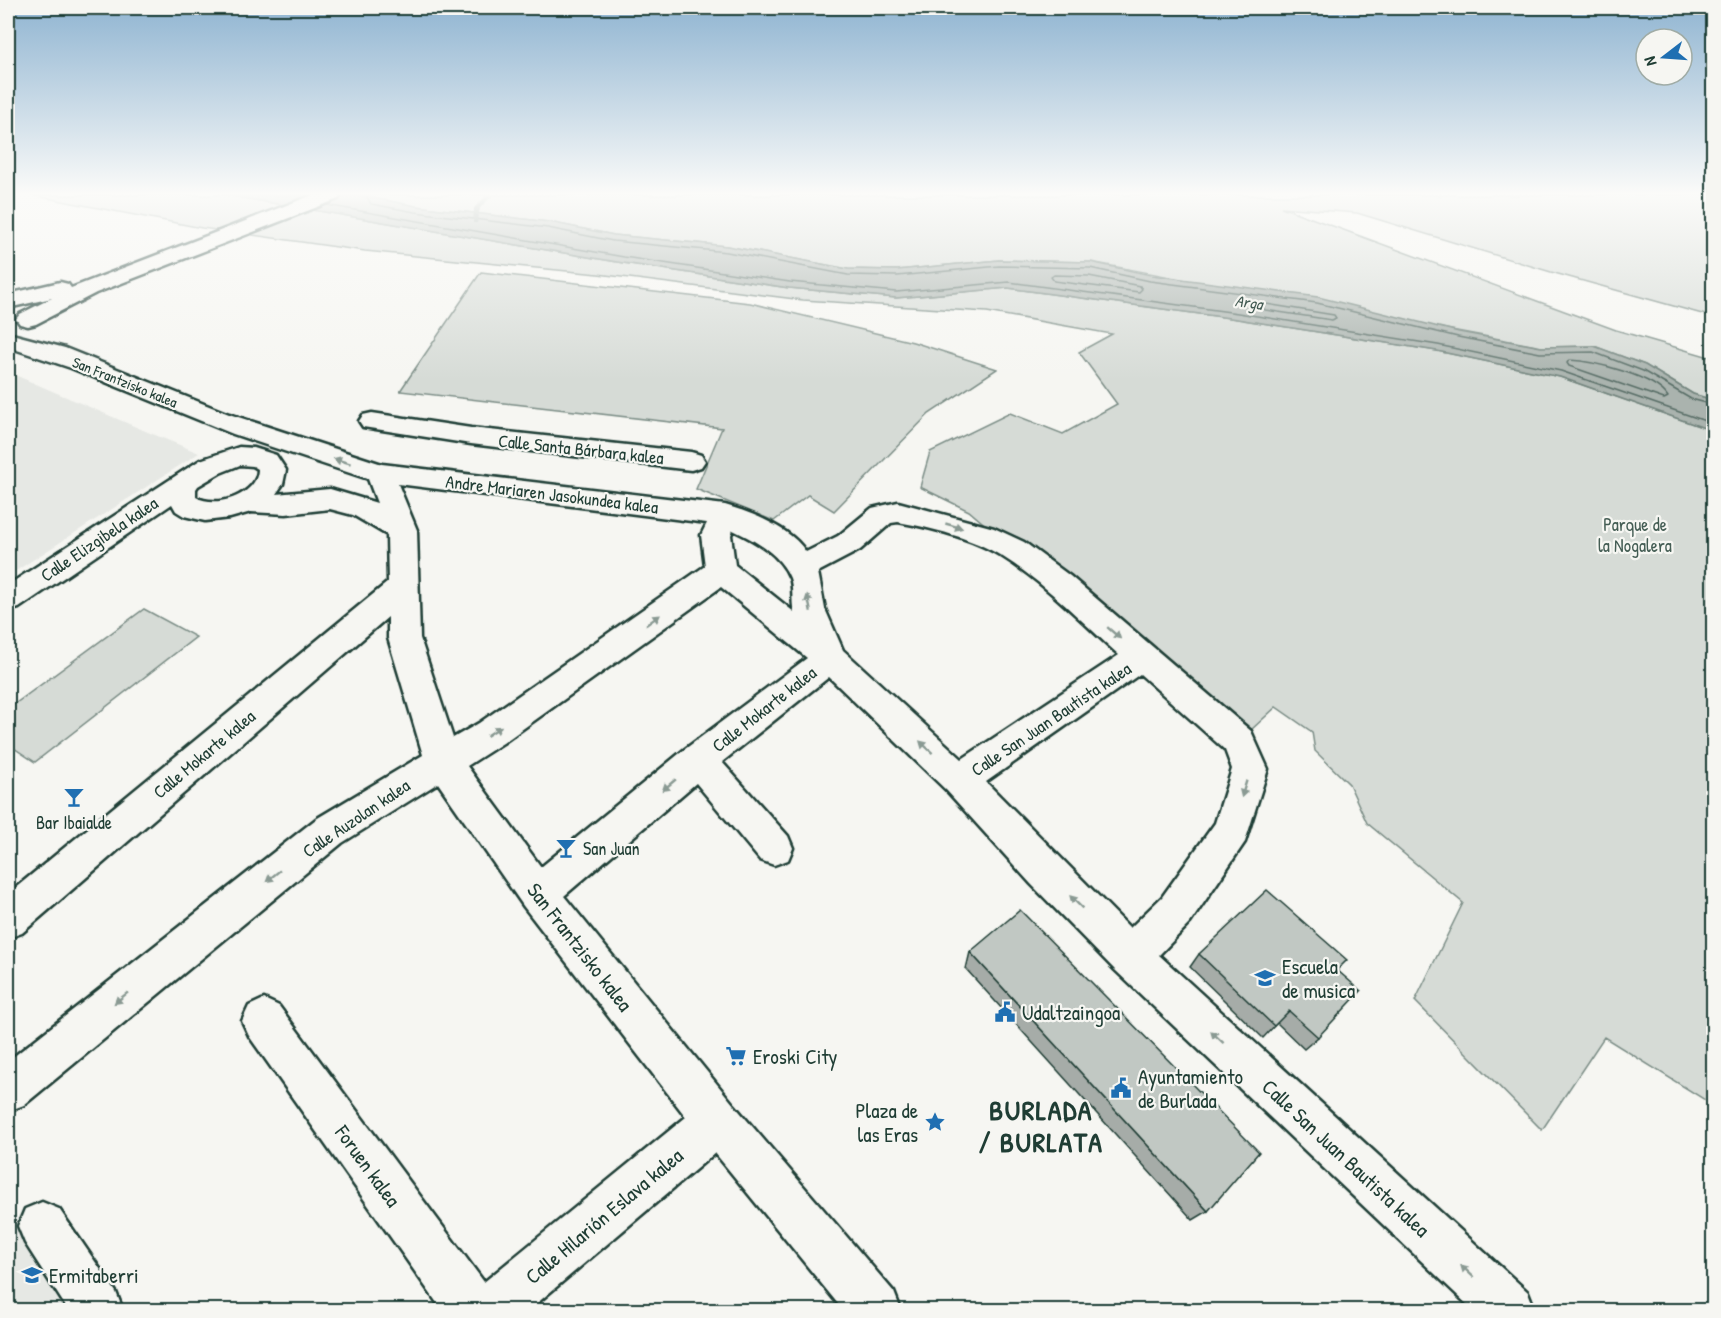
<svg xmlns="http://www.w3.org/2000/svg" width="1721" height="1318" font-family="'Patrick Hand',sans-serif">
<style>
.built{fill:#e6e8e4}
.green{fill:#d6dbd6;stroke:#7a8c85;stroke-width:1.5}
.water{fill:#aab3ae;stroke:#72847d;stroke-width:1.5}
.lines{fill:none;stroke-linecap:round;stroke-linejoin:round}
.shore{stroke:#576c65;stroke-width:1.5}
.stream{fill:#72847d;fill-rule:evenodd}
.minor-casing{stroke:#1f3d34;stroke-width:5}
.major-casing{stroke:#1f3d34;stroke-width:5}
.minor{fill:#f6f6f2;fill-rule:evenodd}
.major{fill:#f6f6f2;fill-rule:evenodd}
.wall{fill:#a6aca8;stroke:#1f3d34;stroke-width:1.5}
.building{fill:#c1c8c3;stroke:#1f3d34;stroke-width:1.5}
.oneway{fill:#8a9a93}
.labels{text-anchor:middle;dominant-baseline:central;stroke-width:4.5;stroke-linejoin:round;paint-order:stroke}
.far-street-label{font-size:15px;fill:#1f3d34;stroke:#f6f6f2}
.far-water-label{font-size:16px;font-style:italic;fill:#425a52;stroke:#f6f6f2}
.street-label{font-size:18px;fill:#1f3d34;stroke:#f6f6f2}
.park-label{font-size:18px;fill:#445d54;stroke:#f6f6f2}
.poi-label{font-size:18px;fill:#1f3d34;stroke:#f6f6f2}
.near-street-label{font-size:21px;fill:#1f3d34;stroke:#f6f6f2}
.near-poi-label{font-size:21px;fill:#1f3d34;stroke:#f6f6f2;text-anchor:start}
.near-district-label{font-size:28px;font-weight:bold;letter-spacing:1.5px;fill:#1f3d34;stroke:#f6f6f2}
</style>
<rect width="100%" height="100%" fill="#f6f6f2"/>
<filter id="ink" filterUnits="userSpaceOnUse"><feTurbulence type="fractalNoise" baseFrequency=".0167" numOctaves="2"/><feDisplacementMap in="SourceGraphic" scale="12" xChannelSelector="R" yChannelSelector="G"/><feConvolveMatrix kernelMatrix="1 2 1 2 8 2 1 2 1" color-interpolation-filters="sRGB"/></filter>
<g filter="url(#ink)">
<path class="built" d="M8,372L143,430L199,453L8,576Z
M27,1223L77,1310H8V1239Z"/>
<path class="green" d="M31,195H225L623,263L789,288L896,298L1008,288L1237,319L1437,351L1560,377L1713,431V1105L1604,1037L1542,1130L1415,1001L1463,903L1367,823L1349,784L1315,751L1312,732L1276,707L1239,741L969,511L920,487L930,452L1010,413L1063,434L1117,404L1079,352L1112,334L987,312L803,300L598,274L365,251L202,228Z
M357,195H1713V317L1551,272L1357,213L1281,207L1616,330L1713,358V400L1693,394L1645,365L1594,346L1542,347L1091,262L999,260L897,270L848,269L727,246L614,235L549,222L416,206Z
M481,272L750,303L913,342L997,369L929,414L834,511L808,495L774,521L696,489L722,428L400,391Z
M144,609L196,637L35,762L8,744V709Z"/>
<path class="water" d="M225,195H357L416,206L549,222L614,235L727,246L848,269L897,270L999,260L1090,262L1151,275L1318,297L1459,332L1541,347L1594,346L1645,365L1693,394L1713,400V431L1560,377L1437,351L1237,319L1008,288L896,298L789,288L623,263Z"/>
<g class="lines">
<path class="shore" d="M366,195L371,204L415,212L548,228L613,241L727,252L848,275L897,276L999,266L1090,268L1150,281L1317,303L1458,337L1540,353L1593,352L1643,371L1691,399L1714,405
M326,205L624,257L790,282L896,292L1009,282L1238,313L1438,345L1561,371L1714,424
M1054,275L1089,276L1140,286L1142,289L1139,292L1054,281L1051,277Z
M1266,304L1334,315L1336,318L1332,320L1265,310L1263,306Z
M1569,360C1593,361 1655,376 1668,397L1664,399L1569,366L1567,363Z"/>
<path class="stream" d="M487,195H493L480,208L477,223H473L474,208Z"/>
<g class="minor-casing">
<path id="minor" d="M8,333L65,348L229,414L382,464L725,505C752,513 790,527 806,552L838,536L872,508L898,502L994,528L1024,542L1070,576L1251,731L1268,769L1245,842L1190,923L1159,955L1528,1292L1535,1310H1473L1115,970L1031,884L947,791L829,677L722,762L788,836L793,848L788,860L774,865L760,860L696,783L564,896L734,1105L894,1292L901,1310H843L715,1153L529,1310H442L249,1036L242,1021L249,1006L264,999L279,1006L484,1282L686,1117L524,907L438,783L342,843L24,1105L8,1111V1061L316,819L423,755L388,638V617L22,933L8,938V894L388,582L387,535L353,515L330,509L286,514L251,512L230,518L205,521L184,516L176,511L172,504L19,608L8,611V585L200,460L239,447L254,448L276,455L286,470L283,484L276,494L330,489L377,503L368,479L233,434L71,368L8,347ZM240,465L253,466L258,469C258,495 216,509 196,497V489L198,486L220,473ZM398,484L707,523L701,535L705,566L479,723L453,738L420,638L417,530ZM898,522C932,528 973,538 1003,557C1045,583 1082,622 1119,655L962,759L843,650L825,609L818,572L860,550L891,523ZM733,530C756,541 780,554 790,578C794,588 791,601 794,612L735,565L731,535ZM721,587L807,658L685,749L541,867L467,766L503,743ZM1140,674L1225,750L1232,769L1215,823L1162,897L1130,928L986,782Z
M372,413L471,428L691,452L701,455L705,461L701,467L691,470L471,444L363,427L359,421L363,415Z
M42,1202L59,1209L116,1292L123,1310H68L25,1243L18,1226L25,1209Z"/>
</g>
<g class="major-casing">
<path id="major" d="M313,195H341L338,199L96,293L36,324L28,326L20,324L16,319L20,314L52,298L8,308V294L60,282L68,284L71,288Z"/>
</g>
<use href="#minor" class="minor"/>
<use href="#major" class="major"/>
</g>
<path class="wall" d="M970,952L1208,1211L1193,1220L966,969Z
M1199,954L1337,970L1318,1037L1304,1049L1277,1023L1263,1038L1190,967Z"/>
<path class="building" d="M1267,890L1347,960L1337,970L1361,991L1318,1037L1289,1011L1274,1026L1199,954Z
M1020,910L1259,1152L1208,1211L970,952Z"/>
<defs><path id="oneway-solid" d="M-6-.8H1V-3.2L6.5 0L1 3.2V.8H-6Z" transform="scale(1.5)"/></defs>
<g class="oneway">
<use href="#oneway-solid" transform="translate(342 461) rotate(-163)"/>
<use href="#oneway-solid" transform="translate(954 526) rotate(16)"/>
<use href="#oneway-solid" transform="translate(809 603) rotate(-102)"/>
<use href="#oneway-solid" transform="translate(653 620) rotate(-35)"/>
<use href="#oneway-solid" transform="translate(1114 633) rotate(41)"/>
<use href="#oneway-solid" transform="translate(494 731) rotate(-33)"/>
<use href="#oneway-solid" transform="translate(926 747) rotate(-137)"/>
<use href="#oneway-solid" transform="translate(669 785) rotate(140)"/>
<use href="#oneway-solid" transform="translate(1244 789) rotate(107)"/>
<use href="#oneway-solid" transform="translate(273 876) rotate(141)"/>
<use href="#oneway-solid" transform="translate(1076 902) rotate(-135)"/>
<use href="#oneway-solid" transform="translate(121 998) rotate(141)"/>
<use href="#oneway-solid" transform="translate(1217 1037) rotate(-137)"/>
<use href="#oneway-solid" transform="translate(1467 1271) rotate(-137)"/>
</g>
</g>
<linearGradient id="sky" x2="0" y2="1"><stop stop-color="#8fb4d1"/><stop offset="0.51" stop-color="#fbfbf9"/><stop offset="1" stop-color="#fbfbf9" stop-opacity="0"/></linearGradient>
<rect width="1721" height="380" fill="url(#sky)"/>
<defs>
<g id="bar-bare" transform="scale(1.62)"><path d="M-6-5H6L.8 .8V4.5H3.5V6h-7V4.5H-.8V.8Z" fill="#1f6fb2" stroke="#f6f6f2" stroke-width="2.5" paint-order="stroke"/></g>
<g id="university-bare" transform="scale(1.62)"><path d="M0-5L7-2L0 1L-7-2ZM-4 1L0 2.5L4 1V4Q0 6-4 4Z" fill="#1f6fb2" stroke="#f6f6f2" stroke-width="2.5" paint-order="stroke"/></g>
<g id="civic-bare" transform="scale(1.62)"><path d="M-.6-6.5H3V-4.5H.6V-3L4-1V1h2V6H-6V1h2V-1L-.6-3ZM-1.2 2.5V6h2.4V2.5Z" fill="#1f6fb2" stroke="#f6f6f2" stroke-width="2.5" paint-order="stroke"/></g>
<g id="supermarket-bare" transform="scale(1.62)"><path d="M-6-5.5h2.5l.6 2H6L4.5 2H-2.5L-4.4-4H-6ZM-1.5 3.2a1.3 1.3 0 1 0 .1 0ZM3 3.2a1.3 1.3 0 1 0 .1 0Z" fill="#1f6fb2" stroke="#f6f6f2" stroke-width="2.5" paint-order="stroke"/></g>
<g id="sight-bare" transform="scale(1.62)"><path d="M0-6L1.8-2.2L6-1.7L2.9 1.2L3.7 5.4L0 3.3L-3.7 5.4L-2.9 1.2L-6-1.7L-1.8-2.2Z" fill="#1f6fb2" stroke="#f6f6f2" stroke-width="2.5" paint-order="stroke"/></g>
<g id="school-bare" transform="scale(1.62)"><path d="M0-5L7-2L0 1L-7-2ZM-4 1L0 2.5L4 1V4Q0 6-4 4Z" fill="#1f6fb2" stroke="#f6f6f2" stroke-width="2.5" paint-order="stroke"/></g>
</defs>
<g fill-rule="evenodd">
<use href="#bar-bare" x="74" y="797"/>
<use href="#bar-bare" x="566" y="848"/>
<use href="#university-bare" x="1265" y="978"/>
<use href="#civic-bare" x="1005" y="1012"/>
<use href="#supermarket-bare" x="736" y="1056"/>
<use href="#civic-bare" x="1121" y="1088"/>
<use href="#sight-bare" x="935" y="1122"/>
<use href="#school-bare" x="32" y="1275"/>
</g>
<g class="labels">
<g class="far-street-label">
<text transform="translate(125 382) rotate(22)">San Frantzisko kalea</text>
</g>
<g class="far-water-label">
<text transform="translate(1249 302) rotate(8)">Arga</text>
</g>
<g class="street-label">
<text transform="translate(581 449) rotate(6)">Calle Santa Bárbara kalea</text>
<text transform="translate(552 494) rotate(7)">Andre Mariaren Jasokundea kalea</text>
<text transform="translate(99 539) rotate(-34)">Calle Elizgibela kalea</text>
<text transform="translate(764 709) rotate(-38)">Calle Mokarte kalea</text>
<text transform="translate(1051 719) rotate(-34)">Calle San Juan Bautista kalea</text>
<text transform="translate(204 754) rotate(-40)">Calle Mokarte kalea</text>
<text transform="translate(356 818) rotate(-34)">Calle Auzolan kalea</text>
</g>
<g class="park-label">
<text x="1635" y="524">Parque de<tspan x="1635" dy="21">la Nogalera</tspan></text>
</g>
<g class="poi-label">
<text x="74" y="822">Bar Ibaialde</text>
<text x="583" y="848" text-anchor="start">San Juan</text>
</g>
<g class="near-street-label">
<text transform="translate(580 947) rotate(52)">San Frantzisko kalea</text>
<text transform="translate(1346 1158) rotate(43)">Calle San Juan Bautista kalea</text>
<text transform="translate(368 1166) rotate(54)">Foruen kalea</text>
<text transform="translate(604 1216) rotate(-40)">Calle Hilarión Eslava kalea</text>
</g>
<g class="near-poi-label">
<text x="1282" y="966">Escuela<tspan x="1282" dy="24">de musica</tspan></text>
<text x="1022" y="1012">Udaltzaingoa</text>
<text x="753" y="1056">Eroski City</text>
<text x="1138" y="1076">Ayuntamiento<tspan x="1138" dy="24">de Burlada</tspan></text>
<text x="918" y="1110" text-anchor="end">Plaza de<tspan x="918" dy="24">las Eras</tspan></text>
<text x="49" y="1275">Ermitaberri</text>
</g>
<g class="near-district-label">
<text x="1041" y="1110">BURLADA<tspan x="1041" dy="32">/ BURLATA</tspan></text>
</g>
</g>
<rect width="1721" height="1318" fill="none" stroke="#f6f6f2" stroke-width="30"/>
<rect x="15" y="15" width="1691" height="1288" fill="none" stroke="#1f3d34" stroke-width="2" filter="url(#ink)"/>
<g transform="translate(1664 57) rotate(253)"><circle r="28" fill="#f6f6f2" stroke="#a0aca6" stroke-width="1.5"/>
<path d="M0-4.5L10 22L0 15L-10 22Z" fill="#1f6fb2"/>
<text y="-9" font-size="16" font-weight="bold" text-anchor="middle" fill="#1f3d34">N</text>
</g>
</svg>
